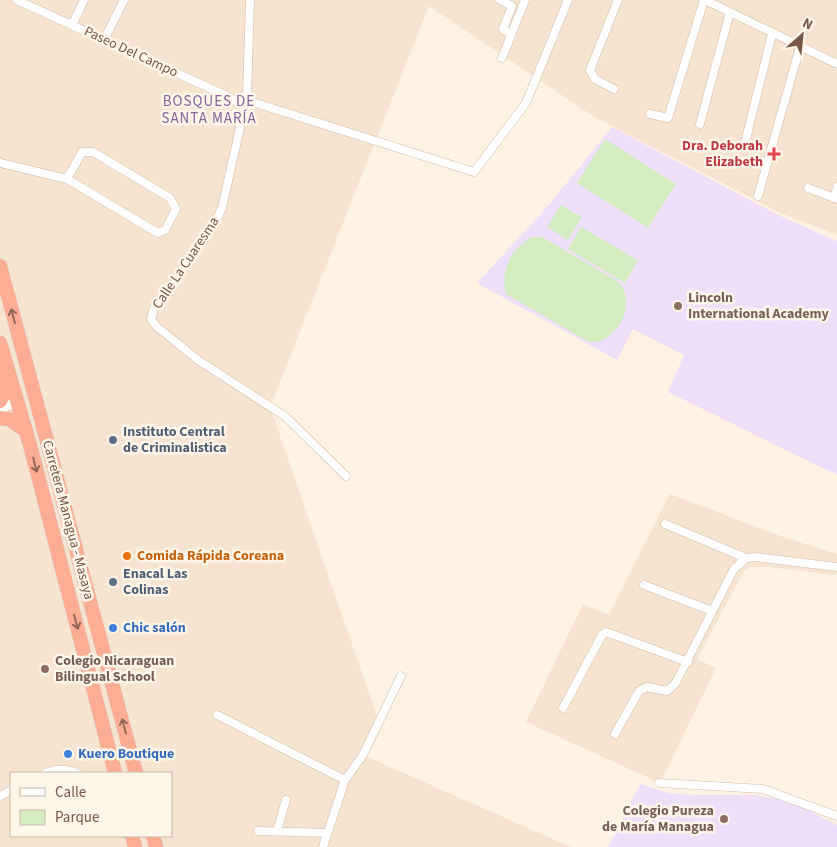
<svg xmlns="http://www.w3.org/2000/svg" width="837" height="847" font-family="'Source Sans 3',sans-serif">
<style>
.residential{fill:#f6e4d0;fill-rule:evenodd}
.education{fill:#f0dffa}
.green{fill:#d3edc0}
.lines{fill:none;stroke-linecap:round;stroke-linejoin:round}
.street-casing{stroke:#d2bbaa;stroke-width:9}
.secondary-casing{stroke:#d6bba8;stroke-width:11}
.highway-casing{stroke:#dcd3cf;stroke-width:15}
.street{stroke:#fff;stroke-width:8}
.secondary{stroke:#fff;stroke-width:10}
.highway{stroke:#fdad94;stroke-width:14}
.oneway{stroke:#936856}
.health-dot{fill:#e0444e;stroke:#fff6ea;stroke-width:2}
.education-dot{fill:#8d6e63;stroke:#fff6ea;stroke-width:2}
.service-dot{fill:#5c6f8a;stroke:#fff6ea;stroke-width:2}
.food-dot{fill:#e8710a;stroke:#fff6ea;stroke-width:2}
.shop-dot{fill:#3f7fe0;stroke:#fff6ea;stroke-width:2}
.labels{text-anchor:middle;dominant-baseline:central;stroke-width:5;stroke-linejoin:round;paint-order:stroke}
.street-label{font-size:14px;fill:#785746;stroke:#fff6ea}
.health-label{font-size:14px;font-weight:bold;fill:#be3a42;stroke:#fff6ea;text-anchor:end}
.education-label{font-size:14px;font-weight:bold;fill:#785e54;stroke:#fff6ea;text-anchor:start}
.service-label{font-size:14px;font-weight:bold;fill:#4e5e75;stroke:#fff6ea;text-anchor:start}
.food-label{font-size:14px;font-weight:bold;fill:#c56008;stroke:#fff6ea;text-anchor:start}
.shop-label{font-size:14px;font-weight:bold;fill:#366cbe;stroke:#fff6ea;text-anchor:start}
.neighbourhood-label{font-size:15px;letter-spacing:1px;fill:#87619c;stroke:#fff6ea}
</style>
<rect width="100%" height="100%" fill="#fef2e2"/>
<path class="residential" d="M0,0H837V235L781,213L596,118L429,6L270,407L379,722L356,757L363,755L571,847H0ZM11,773H171V836H11Z
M670,494L783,537L837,554V568L836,575L768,567H750L744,571L697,659L716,668L660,783L526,722L583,604L609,615Z"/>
<path class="education" d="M612,127L780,216L837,241V475L668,392L684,355L633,329L617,360L477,283L548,206Z
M640,784L669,793L692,795H755L793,802L837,825V847H608Z"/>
<path class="green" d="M605,139L676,184L648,228L577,183Z
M561,205L582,217L568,240L547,227Z
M581,227L638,260L625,283L568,249Z
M532,237H542L619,282C634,300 624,329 604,339C600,342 594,342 589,342L506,294C500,270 511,249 532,237Z"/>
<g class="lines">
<g class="street-casing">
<path id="street" d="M17,0L229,97L244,107
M250,0L247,96L222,208L214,225L154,308L151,319L156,326L198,360L286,417L346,476
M500,0L512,6L503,29L511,34
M705,0L837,64
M72,25L84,0
M104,40L124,0
M502,58L525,0
M614,89L595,79L590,70L618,0
M246,100L474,172L526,103L568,0
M650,114L668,118L704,0
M700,124L730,12
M744,147L772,34
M0,163L67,179L158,233L165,230L176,209L170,198L93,152H82L67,179
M808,188L837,199
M758,196L800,47
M834,198L837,187
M665,524L746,558
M644,585L712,611
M563,708L602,635L606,632L688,662
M217,715L345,780
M615,734L639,691L647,687L667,691L675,684L734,569L746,558L755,557L837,567
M46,773C57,768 66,768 77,773
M659,783L763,789L837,816
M0,796L11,790
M258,831L327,833
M277,831L286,800
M323,847L345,780L363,755L401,676"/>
</g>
<g class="secondary-casing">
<path id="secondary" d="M0,409L16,401"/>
</g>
<g class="highway-casing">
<path id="highway" d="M0,266L136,773
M0,343L30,445L115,773
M0,401L3,396L5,376
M0,418L9,419L25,430
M132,836L135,847
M153,836L156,847"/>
</g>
<use href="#street" class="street"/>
<use href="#secondary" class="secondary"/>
<use href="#highway" class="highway"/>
</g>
<defs><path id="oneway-shaft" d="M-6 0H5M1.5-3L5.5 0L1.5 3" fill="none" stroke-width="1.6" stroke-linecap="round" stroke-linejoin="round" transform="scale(1.25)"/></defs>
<g class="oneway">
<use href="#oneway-shaft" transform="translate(13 316) rotate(-105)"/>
<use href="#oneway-shaft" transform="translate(35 465) rotate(76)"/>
<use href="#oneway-shaft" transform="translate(76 622) rotate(75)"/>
<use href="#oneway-shaft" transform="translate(124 726) rotate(-105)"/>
</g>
<path class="health-dot" d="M771.5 146.5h5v5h5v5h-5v5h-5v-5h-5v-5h5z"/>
<g class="education-dot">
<circle cx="678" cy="306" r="5"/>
<circle cx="45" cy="669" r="5"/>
<circle cx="724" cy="819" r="5"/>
</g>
<g class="service-dot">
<circle cx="113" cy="440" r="5"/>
<circle cx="113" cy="582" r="5"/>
</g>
<circle class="food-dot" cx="127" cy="556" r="5"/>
<g class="shop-dot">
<circle cx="113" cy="628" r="5"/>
<circle cx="68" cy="754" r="5"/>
</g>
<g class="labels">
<g class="street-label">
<text transform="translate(131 52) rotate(25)">Paseo Del Campo</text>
<text transform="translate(186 263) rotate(-56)">Calle La Cuaresma</text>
<text transform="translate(68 520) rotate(75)">Carretera Managua - Masaya</text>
</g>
<g class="health-label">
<text x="763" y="146">Dra. Deborah<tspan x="763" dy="16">Elizabeth</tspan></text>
</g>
<g class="education-label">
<text x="688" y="298">Lincoln<tspan x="688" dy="16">International Academy</tspan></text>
<text x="55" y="661">Colegio Nicaraguan<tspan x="55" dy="16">Bilingual School</tspan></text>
<text x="714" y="811" text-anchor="end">Colegio Pureza<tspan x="714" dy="16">de María Managua</tspan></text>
</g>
<g class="service-label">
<text x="123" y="432">Instituto Central<tspan x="123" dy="16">de Criminalistica</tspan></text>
<text x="123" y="574">Enacal Las<tspan x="123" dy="16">Colinas</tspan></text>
</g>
<g class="food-label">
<text x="137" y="556">Comida Rápida Coreana</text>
</g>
<g class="shop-label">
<text x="123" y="628">Chic salón</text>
<text x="78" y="754">Kuero Boutique</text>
</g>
<g class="neighbourhood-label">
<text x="209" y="101">BOSQUES DE<tspan x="209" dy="17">SANTA MARÍA</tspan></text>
</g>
</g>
<rect x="10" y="772" width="162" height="65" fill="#fff6ea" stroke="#c9b6a8"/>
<rect x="20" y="788" width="25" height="8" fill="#ffffff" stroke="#c9b6a8"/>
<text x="55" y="797" font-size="15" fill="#785746">Calle</text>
<rect x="20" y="810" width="25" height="15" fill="#d3edc0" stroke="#c9b6a8"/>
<text x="55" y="822" font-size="15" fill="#785746">Parque</text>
<g transform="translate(802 35) rotate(27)" stroke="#fff6ea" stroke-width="4" paint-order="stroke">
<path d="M0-4L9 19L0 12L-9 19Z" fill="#785746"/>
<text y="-8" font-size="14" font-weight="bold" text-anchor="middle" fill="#785746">N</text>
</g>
</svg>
